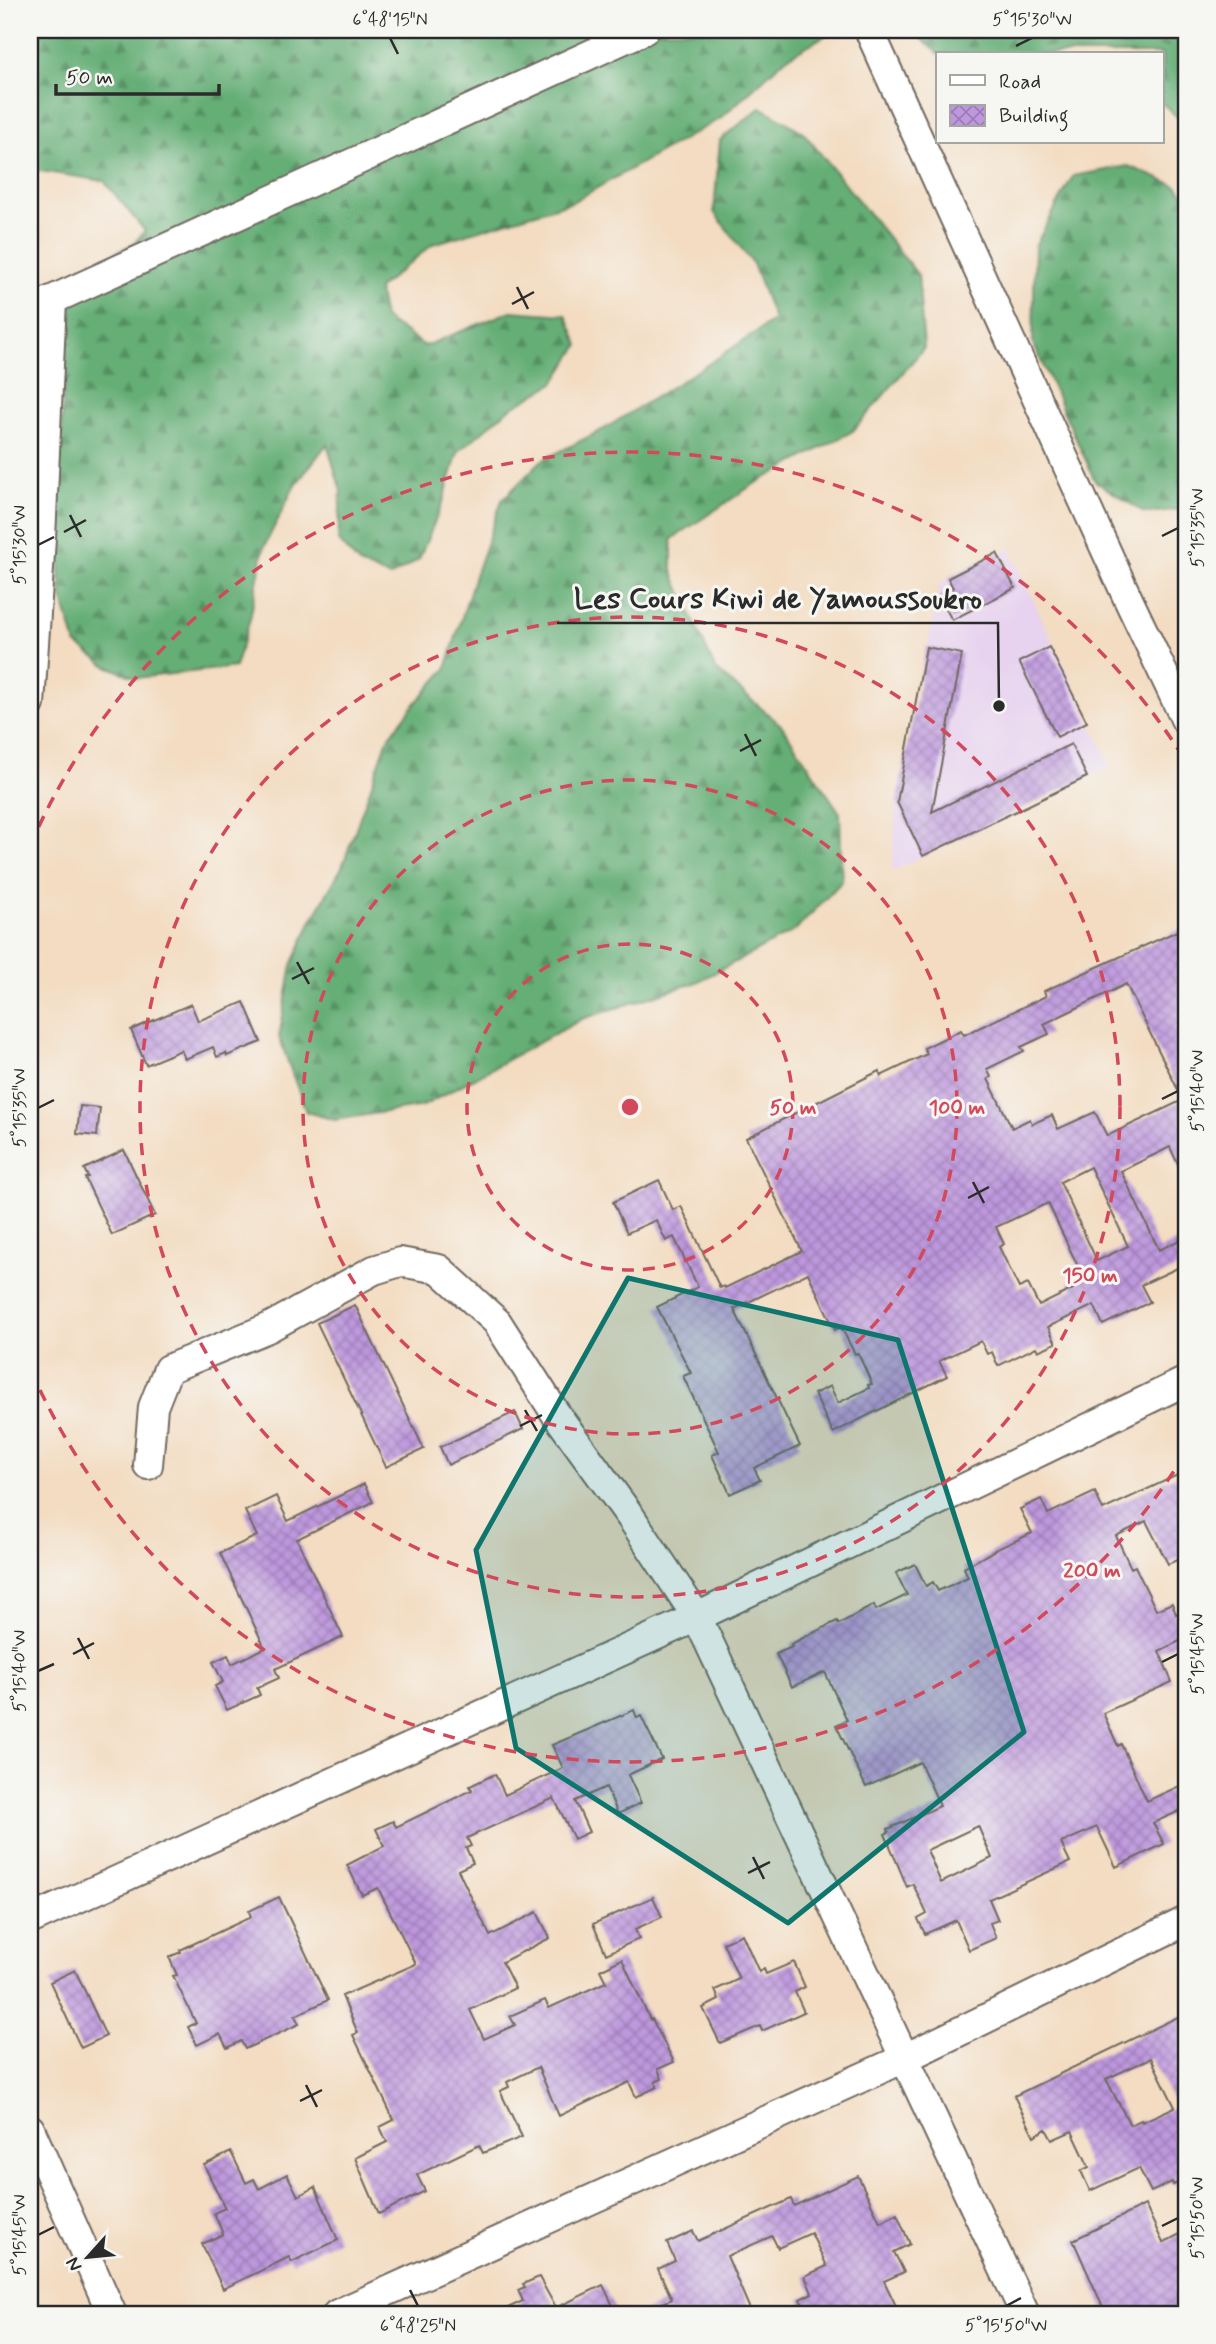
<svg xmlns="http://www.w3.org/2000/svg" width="1216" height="2344" font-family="Mynerve,sans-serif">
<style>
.built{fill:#e7d2ef}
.forest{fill:url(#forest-firs);stroke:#486c50;stroke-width:2}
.building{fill:url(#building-cross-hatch);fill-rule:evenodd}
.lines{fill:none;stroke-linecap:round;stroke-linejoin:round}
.minor-casing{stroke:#716960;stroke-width:32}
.minor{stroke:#fff;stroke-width:28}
.marked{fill:#0f766e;fill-opacity:0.2;stroke:#0f766e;stroke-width:5;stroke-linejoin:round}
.ticks{fill:none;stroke:#2b2b2b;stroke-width:2.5}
.ring{fill:none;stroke:#d1495b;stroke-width:3.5;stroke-dasharray:12 9}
.centre{fill:#d1495b;stroke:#f6f6f2;stroke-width:3.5}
.ring-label{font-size:21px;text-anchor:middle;font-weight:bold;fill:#d1495b;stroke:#f6f6f2;stroke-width:6;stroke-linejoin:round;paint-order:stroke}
.leader{fill:none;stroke:#2b2b2b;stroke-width:2.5}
.callout-dot{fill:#2b2b2b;stroke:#f6f6f2;stroke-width:2.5}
.callout-label{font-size:30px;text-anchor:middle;font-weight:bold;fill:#2b2b2b;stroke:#f6f6f2;stroke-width:6;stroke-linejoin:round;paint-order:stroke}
.neatline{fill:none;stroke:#2b2b2b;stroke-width:2.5}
.ticks-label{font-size:18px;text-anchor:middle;fill:#2b2b2b}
</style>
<defs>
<pattern id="forest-firs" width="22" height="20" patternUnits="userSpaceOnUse" patternTransform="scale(1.75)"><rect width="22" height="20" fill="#65ae76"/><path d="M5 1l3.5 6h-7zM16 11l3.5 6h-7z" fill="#538e61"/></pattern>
<pattern id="building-cross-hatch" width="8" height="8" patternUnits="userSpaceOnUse" patternTransform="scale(1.75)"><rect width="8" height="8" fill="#be98de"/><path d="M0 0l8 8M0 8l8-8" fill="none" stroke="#9b7cb4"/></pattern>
</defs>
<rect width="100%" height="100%" fill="#f6f6f2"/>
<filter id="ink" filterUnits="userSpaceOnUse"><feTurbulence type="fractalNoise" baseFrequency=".0143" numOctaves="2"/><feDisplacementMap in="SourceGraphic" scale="14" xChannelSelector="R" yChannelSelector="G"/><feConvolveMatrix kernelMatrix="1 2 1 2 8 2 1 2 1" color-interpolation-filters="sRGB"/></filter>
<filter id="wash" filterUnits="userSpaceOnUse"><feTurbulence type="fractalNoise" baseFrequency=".00686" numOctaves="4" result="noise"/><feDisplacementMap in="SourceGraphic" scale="28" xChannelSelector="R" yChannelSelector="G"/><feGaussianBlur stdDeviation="1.57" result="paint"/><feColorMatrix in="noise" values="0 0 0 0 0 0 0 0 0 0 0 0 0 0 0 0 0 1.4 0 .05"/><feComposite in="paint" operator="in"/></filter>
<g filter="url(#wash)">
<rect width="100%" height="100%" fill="#f3dcc1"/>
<path class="built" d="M1009,548L1111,766L892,871L896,805L940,584Z"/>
<path class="forest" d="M30,30H835L786,58L721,118L572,202L433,244L378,289L384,318L425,346L511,311L566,315L579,345L554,383L509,409L458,452L443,502L419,559L390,577L359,564L338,541L341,491L327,444L294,487L264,547L250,619L235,667L136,678L107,666L76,644L62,597L56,520L66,344L76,274L134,243L145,231L104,181L34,170L30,172Z
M911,30H1186V125L1162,103V54H939Z
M761,107L803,132L918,275L924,348L853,431L754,484L672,539V571L715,669L782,726L840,813L842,881L796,930L697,982L582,1019L423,1106L335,1120L306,1112L279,1037L292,965L312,920L342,867L388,739L414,705L446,669L474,578L502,500L541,461L604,429L713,361L774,320L753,264L714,212L720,140Z
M1128,166L1177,186L1186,196V507L1184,509L1145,513L1095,481L1033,343L1035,246L1073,176Z"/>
<g id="blocks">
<path class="building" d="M997,553L1015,588L952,620L939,597L954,590L948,578Z
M926,647L962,654L932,812L1071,744L1087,777L923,856L897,802Z
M1049,647L1087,722L1057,737L1019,662Z
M1186,927V1182L1170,1147L1121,1171L1159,1250L1186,1237V1264L1141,1285L1150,1302L1103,1325L1094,1305L1048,1327L1056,1343L1038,1351L1036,1347L998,1366L992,1352L987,1354L981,1341L939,1361L947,1376L833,1433L814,1394L830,1386L838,1403L869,1388L868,1385L872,1384L858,1353L855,1354L841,1327L835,1330L808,1273L734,1309L800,1446L754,1468L760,1480L730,1494L712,1455L719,1452L683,1376L691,1373L657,1307L698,1287L674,1237L666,1241L656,1220L627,1233L613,1202L659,1180L673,1210L681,1206L720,1288L724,1286L725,1288L802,1251L746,1138L879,1071L881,1076L927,1054L924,1048L961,1030L964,1035L1046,996L1044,991ZM1126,984L1183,1100L1107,1136L1095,1112L1058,1129L1052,1115L1032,1124L1030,1119L1012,1128L988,1079L991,1077L987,1069L1024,1051L1021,1047L1049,1034L1044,1024ZM1090,1167L1128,1246L1097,1261L1060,1182ZM1048,1203L1082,1275L1069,1282L1073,1289L1039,1306L1028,1284L1019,1288L999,1247L1004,1244L996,1227Z
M244,1002L261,1042L227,1056L226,1053L217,1057L213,1047L185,1059L181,1050L146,1065L131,1030L191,1004L198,1021Z
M80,1106L100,1108L97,1136L77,1134Z
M124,1150L155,1215L112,1235L85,1178L88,1177L84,1169Z
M355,1305L424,1449L386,1467L317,1323Z
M515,1412L523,1429L448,1465L440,1447Z
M1186,1471V1556L1168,1564L1146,1521L1116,1536L1131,1568L1135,1566L1156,1610L1172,1603L1176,1614L1182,1611L1186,1620V1638L1159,1651L1172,1682L1103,1713L1118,1746L1121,1744L1147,1801L1186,1783V1808L1153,1823L1164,1844L1116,1867L1097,1827L1061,1843L1070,1862L989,1899L998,1920L990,1923L996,1938L969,1950L956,1920L925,1934L918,1919L927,1914L913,1884L907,1887L885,1834L889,1832L888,1829L940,1806L920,1762L866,1787L836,1725L847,1720L825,1672L792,1687L776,1654L792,1647L791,1644L837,1621L839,1624L874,1605L876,1610L907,1595L896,1573L915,1564L926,1586L933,1582L938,1591L968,1577L964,1568L995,1550L1032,1533L1020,1509L1041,1499L1048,1514L1095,1492L1103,1510ZM978,1826L992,1858L941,1883L927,1850Z
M364,1484L373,1502L297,1539L343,1637L275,1669L279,1678L257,1688L260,1695L227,1710L215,1686L223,1682L213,1662L228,1655L232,1664L265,1648L220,1553L257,1536L245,1511L276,1496L288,1521Z
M634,1710L637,1718L641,1716L662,1759L628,1775L641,1803L618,1814L606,1787L575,1801L589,1832L574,1839L554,1798L467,1838L471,1846L466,1848L473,1863L458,1870L490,1936L537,1912L550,1938L502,1962L515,1988L470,2010L484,2039L515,2025L510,2016L545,2000L549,2008L606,1982L600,1970L622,1959L650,2020L652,2019L674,2062L658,2069L662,2079L655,2082L657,2087L636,2097L629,2082L559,2116L538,2067L507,2082L509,2087L500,2091L522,2137L483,2153L479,2145L417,2175L425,2191L379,2214L355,2158L387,2142L380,2127L394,2120L353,2035L358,2033L342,1996L416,1964L378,1888L362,1895L347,1865L384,1846L376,1829L393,1821L396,1827L472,1790L470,1786L495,1774L505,1795L563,1768L552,1745Z
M279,1897L328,2000L295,2016L299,2024L245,2049L241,2041L227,2048L220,2034L197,2045L188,2027L196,2023L173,1976L177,1975L169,1957L181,1952L180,1950L251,1917L249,1911Z
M653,1897L662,1917L635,1929L639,1939L606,1954L593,1924Z
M742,1934L759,1972L764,1969L766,1974L794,1962L805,1987L795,1992L804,2012L762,2031L760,2026L720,2043L703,2008L719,2000L715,1990L739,1979L723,1943Z
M75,1970L106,2036L81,2048L50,1982Z
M1186,2013V2179L1173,2185L1172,2182L1151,2192L1139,2168L1090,2191L1081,2171L1089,2167L1072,2131L1052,2140L1046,2129L1034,2136L1014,2096ZM1151,2058L1175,2107L1142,2122L1141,2120L1130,2125L1106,2079Z
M231,2152L246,2183L254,2179L259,2189L287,2174L298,2196L315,2187L338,2240L292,2262L289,2257L223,2289L202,2244L223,2234L214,2213L225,2208L204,2165Z
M858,2176L880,2222L897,2214L910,2244L894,2252L904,2272L884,2281L900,2314H807L800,2299L812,2293L805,2276L827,2266L811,2233L778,2248L772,2236L727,2256L752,2314H639L672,2299L658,2269L675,2261L667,2243L693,2231L698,2241L791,2199L794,2206Z
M1145,2205L1163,2243L1186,2231V2314H1106L1073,2240Z
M539,2277L556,2308L603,2285L617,2314H495L523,2301L518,2290L525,2287L523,2284Z"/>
</g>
</g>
<g filter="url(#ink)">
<use href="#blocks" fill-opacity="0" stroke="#716960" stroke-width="2"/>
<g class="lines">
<g class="minor-casing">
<path id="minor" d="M869,30L1129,601L1186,721
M30,310L644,30
M30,704L41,538L52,300
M148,1465L153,1407L168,1369L268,1328L374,1270L400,1262L439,1269L497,1322L556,1414L630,1516L697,1617L1025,2314
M30,1920L697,1617L1186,1381
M30,2129L112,2314
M337,2314L905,2058L1186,1921"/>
</g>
<use href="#minor" class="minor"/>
</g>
</g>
<path class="marked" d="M628,1278L898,1340L1024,1732L788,1923L516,1748L476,1550Z"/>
<path class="ticks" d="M390,38L398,54M1016,46L1032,38M517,287L528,309M512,304L534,292M70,515L81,537M64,532L86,520M1162,536L1178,528M38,545L54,537M745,734L756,756M740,751L761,740M297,962L309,984M292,979L314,968M1162,1099L1178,1091M38,1108L54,1100M973,1182L984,1203M968,1198L989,1187M525,1410L537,1431M520,1426L542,1415M78,1638L89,1659M73,1654L94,1643M1162,1662L1178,1654M38,1671L54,1664M753,1857L764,1879M748,1873L770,1862M306,2085L317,2107M300,2101L322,2090M1162,2226L1178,2218M38,2235L54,2227M410,2290L418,2306M1006,2306L1021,2298"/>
<g class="ring">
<circle cx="630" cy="1107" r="163"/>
<circle cx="630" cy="1107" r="327"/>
<circle cx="630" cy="1107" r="490"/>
<path d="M1185 1454A654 654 0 0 1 30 1368M30 846A654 654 0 0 1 1185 760"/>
</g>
<circle cx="630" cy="1107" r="10" class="centre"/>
<g class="ring-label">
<text x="793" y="1114">50 m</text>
<text x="957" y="1114">100 m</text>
<text x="1090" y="1282">150 m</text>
<text x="1092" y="1577">200 m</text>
</g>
<path class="leader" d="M999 706L998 623H557"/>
<circle class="callout-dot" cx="999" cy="706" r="7"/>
<g class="callout-label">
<text x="778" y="608">Les Cours Kiwi de Yamoussoukro</text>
</g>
<rect width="1216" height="2344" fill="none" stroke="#f6f6f2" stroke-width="77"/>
<rect x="936" y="52" width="228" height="91" fill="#f6f6f2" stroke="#a5a5a2" stroke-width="2"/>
<rect x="950" y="75" width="35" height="10" fill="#ffffff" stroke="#a5a5a2" stroke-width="2"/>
<text x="999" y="88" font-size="21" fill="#2b2b2b">Road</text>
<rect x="950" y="105" width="35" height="21" fill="url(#building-cross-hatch)" stroke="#a5a5a2" stroke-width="2"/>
<text x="999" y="122" font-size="21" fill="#2b2b2b">Building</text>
<g transform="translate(88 2257) rotate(243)" stroke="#f6f6f2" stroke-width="5" paint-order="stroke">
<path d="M0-5L12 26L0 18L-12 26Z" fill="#2b2b2b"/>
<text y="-10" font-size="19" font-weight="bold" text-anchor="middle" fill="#2b2b2b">N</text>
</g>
<path d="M56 84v10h163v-10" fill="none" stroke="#2b2b2b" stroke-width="3.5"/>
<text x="66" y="84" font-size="21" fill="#2b2b2b" stroke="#f6f6f2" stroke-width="5" paint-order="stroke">50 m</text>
<rect x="38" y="38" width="1140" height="2268" class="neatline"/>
<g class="ticks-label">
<text x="390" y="25">6°48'15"N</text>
<text x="1032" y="25">5°15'30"W</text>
<text transform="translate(1197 528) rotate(-90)" y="6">5°15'35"W</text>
<text transform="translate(19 545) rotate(-90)" y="6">5°15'30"W</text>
<text transform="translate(1197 1091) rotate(-90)" y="6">5°15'40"W</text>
<text transform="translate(19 1108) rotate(-90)" y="6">5°15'35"W</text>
<text transform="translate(1197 1654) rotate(-90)" y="6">5°15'45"W</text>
<text transform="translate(19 1671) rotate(-90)" y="6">5°15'40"W</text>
<text transform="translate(1197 2218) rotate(-90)" y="6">5°15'50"W</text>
<text transform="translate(19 2235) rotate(-90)" y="6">5°15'45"W</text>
<text x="418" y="2331">6°48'25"N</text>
<text x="1006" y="2331">5°15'50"W</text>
</g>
</svg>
